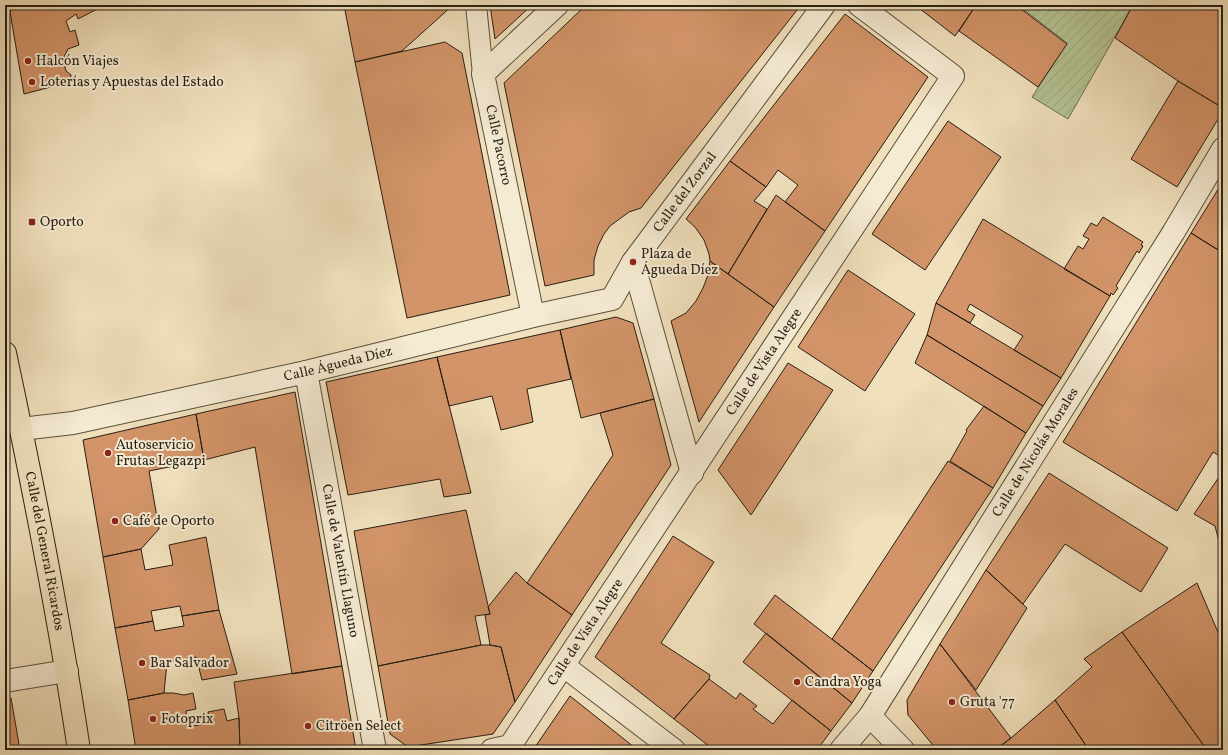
<svg xmlns="http://www.w3.org/2000/svg" width="1228" height="755" font-family="Vollkorn,serif">
<style>
.garden{fill:url(#garden-furrows);stroke:#6e7154}
.building{fill:#d39469;stroke:#271f14}
.lines{fill:none;stroke-linecap:round;stroke-linejoin:round}
.pedestrian-casing{stroke:#594f3e;stroke-width:22}
.minor-casing{stroke:#594f3e;stroke-width:24}
.primary-casing{stroke:#271f14;stroke-width:24}
.pedestrian{stroke:#f5ebd3;stroke-width:20}
.minor{stroke:#f5ebd3;stroke-width:22}
.primary{stroke:#f0e0bc;stroke-width:22}
.poi-dot{fill:#8f2418;stroke:#f5ebd3;stroke-width:1.5}
.labels{text-anchor:middle;dominant-baseline:central;stroke-width:4;stroke-linejoin:round;paint-order:stroke}
.poi-label{font-size:14px;fill:#271f14;stroke:#f5ebd3;text-anchor:start}
.street-label{font-size:14px;fill:#271f14;stroke:#f5ebd3}
</style>
<defs>
<pattern id="garden-furrows" width="10" height="10" patternUnits="userSpaceOnUse"><rect width="10" height="10" fill="#b5c394"/><path d="M-1 1l2-2M0 10L10 0M9 11l2-2" fill="none" stroke="#9ca77f"/></pattern>
</defs>
<rect width="100%" height="100%" fill="#f0e0bc"/>
<filter id="stains"><feTurbulence type="fractalNoise" baseFrequency=".005" numOctaves="4"/><feColorMatrix values="0 0 0 0 .2 0 0 0 0 .09 0 0 0 0 .02 0 0 0 .5 -.17"/></filter>
<radialGradient id="worn" r=".72"><stop offset=".6" stop-color="#630" stop-opacity="0"/><stop offset="1" stop-color="#630" stop-opacity=".3"/></radialGradient>
<path class="garden" d="M1018,5H1133L1068,119L1032,97L1067,43Z"/>
<path class="building" d="M13,5H102L101,7L78,19L76,14L66,21L70,32L75,30L79,45L68,49L63,59L66,71L71,75L70,82L24,94L10,12Z
M344,5H453L402,51L355,62Z
M490,5H532L495,39Z
M586,5H801L641,208L629,212L610,226L604,234L598,246L594,260V275L545,286L504,83Z
M915,5H976L955,36Z
M976,5H1016L1067,44L1038,87L959,31Z
M1133,5H1223V108L1178,81L1115,38Z
M845,14L928,77L825,231L785,202L798,185L778,170L766,187L730,161Z
M445,42L462,53L510,295L407,318L355,62Z
M1178,81L1223,108V111L1177,187L1131,159Z
M948,121L1001,157L925,270L872,234Z
M730,161L766,187L754,201L767,209L728,274L710,261L709,254L704,240L695,227L686,219Z
M1222,183H1223V253L1191,233Z
M776,195L825,231L774,307L728,274Z
M1103,217L1143,242L1141,245L1143,246L1139,253L1137,251L1116,286L1118,288L1113,295L1111,293L1110,296L1064,269L1078,246L1083,249L1089,239L1083,236L1091,223L1097,226Z
M983,219L1110,296L1061,378L1014,350L1023,336L970,304L967,310L975,315L970,323L936,303Z
M1191,233L1223,253V458L1213,452L1177,511L1063,442Z
M710,261L774,307L699,422L671,321L686,313L696,301L703,288L708,275Z
M848,270L915,314L865,391L798,347Z
M936,303L1061,378L1043,406L927,335Z
M616,317L633,323L654,399L581,418L560,330Z
M560,330L571,379L527,389L533,422L501,430L492,396L449,406L437,357Z
M927,335L1043,406L1026,433L915,363Z
M437,357L471,493L444,497L440,479L348,495L326,382Z
M788,363L833,390L751,515L718,470Z
M295,392L342,666L292,674L255,447L204,460L196,414Z
M654,399L671,465L572,615L527,583L613,455L600,413Z
M984,406L1026,433L993,488L950,461L967,431L966,430Z
M196,414L204,460L149,471L159,529L141,549L103,557L83,440Z
M948,461L993,488L873,671L832,639Z
M1223,471V557L1215,526L1194,514Z
M1049,473L1168,548L1141,592L1065,544L1023,604L986,570Z
M466,510L490,614L475,616L481,645L378,666L354,531Z
M673,536L714,562L661,643L710,675L709,679L674,719L595,657Z
M206,537L219,610L182,616L180,606L151,611L153,621L115,628L103,557L141,549L145,570L173,565L169,545Z
M986,570L1027,608L976,690L940,644Z
M516,572L527,583L572,615L515,702L501,647L490,645L485,615L490,614L488,607Z
M1197,583L1223,644V750H1207L1122,632Z
M775,595L873,671L852,703L754,624Z
M219,610L237,674L202,680L196,657L167,662L164,693L128,700L115,628L153,621L155,631L184,626L182,616Z
M1122,632L1207,750H1089L1055,700L1092,667L1084,659Z
M766,633L852,703L831,731L743,662Z
M940,644L1011,738L995,750H937L908,715L907,700Z
M481,645H490L501,647L515,702L493,734L408,747L390,734L378,666Z
M342,666L356,750H240L239,718L234,682Z
M709,679L736,699L740,693L757,706L753,709L773,724L792,700L831,731L817,750H714L674,719Z
M164,693H173L184,695L193,693L196,709L186,711L187,727L210,723L208,712L224,709L227,721L239,718L240,750H136L128,700Z
M570,696L634,747L632,750H533Z
M11,698L20,750H5V699Z
M1055,700L1089,750H995L1011,738Z"/>
<g class="lines">
<g class="pedestrian-casing">
<path id="pedestrian" d="M476,5L483,74"/>
</g>
<g class="minor-casing">
<g id="minor">
<path d="M633,262L692,473"/>
<path d="M533,316L483,74L557,5"/>
<path id="s1" d="M306,372L375,750"/>
<path id="s2" d="M21,429L73,423L306,372L533,316L612,299L633,262L824,5"/>
<path d="M564,666L674,750"/>
<path d="M5,681L67,671"/>
<path d="M870,716L903,750"/>
<path id="s3" d="M492,750L510,746L953,76L859,5"/>
<path id="s4" d="M841,750L870,716L1173,233L1223,149"/>
</g>
</g>
<g class="primary-casing">
<g id="primary">
<path id="s5" d="M5,353C33,485 59,617 79,750"/>
</g>
</g>
<use href="#pedestrian" class="pedestrian"/>
<use href="#minor" class="minor"/>
<use href="#primary" class="primary"/>
</g>
<g class="poi-dot">
<circle cx="28" cy="61" r="4"/>
<circle cx="32" cy="82" r="4"/>
<rect x="28" y="218" width="8" height="8" rx="2"/>
<circle cx="633" cy="262" r="4"/>
<circle cx="108" cy="453" r="4"/>
<circle cx="115" cy="521" r="4"/>
<circle cx="142" cy="663" r="4"/>
<circle cx="797" cy="682" r="4"/>
<circle cx="952" cy="702" r="4"/>
<circle cx="153" cy="719" r="4"/>
<circle cx="308" cy="726" r="4"/>
</g>
<g class="labels">
<g class="poi-label">
<text x="36" y="61">Halcón Viajes</text>
<text x="40" y="82">Loterías y Apuestas del Estado</text>
<text x="40" y="222">Oporto</text>
<text x="641" y="254">Plaza de<tspan x="641" dy="16">Águeda Díez</tspan></text>
<text x="116" y="445">Autoservicio<tspan x="116" dy="16">Frutas Legazpi</tspan></text>
<text x="123" y="521">Café de Oporto</text>
<text x="150" y="663">Bar Salvador</text>
<text x="805" y="682">Candra Yoga</text>
<text x="960" y="702">Gruta '77</text>
<text x="161" y="719">Fotoprix</text>
<text x="316" y="726">Citröen Select</text>
</g>
<g class="street-label">
<text transform="translate(498 145) rotate(78)">Calle Pacorro</text>
<text stroke="none"><textPath href="#s2" startOffset="735">Calle del Zorzal</textPath></text>
<text stroke="none"><textPath href="#s3" startOffset="479">Calle de Vista Alegre</textPath></text>
<text stroke="none"><textPath href="#s2" startOffset="324">Calle Águeda Díez</textPath></text>
<text stroke="none"><textPath href="#s4" startOffset="356">Calle de Nicolás Morales</textPath></text>
<text stroke="none"><textPath href="#s5" startOffset="202">Calle del General Ricardos</textPath></text>
<text stroke="none"><textPath href="#s1" startOffset="192">Calle de Valentín Llaguno</textPath></text>
<text stroke="none"><textPath href="#s3" startOffset="155">Calle de Vista Alegre</textPath></text>
</g>
</g>
<rect width="1228" height="755" fill="none" stroke="#f0e0bc" stroke-width="20"/>
<rect x="6" y="6" width="1216" height="743" fill="none" stroke="#271f14" stroke-width="2"/>
<rect x="10" y="10" width="1208" height="735" fill="none" stroke="#271f14"/>
<rect width="100%" height="100%" filter="url(#stains)"/>
<rect width="100%" height="100%" fill="url(#worn)"/>
</svg>
